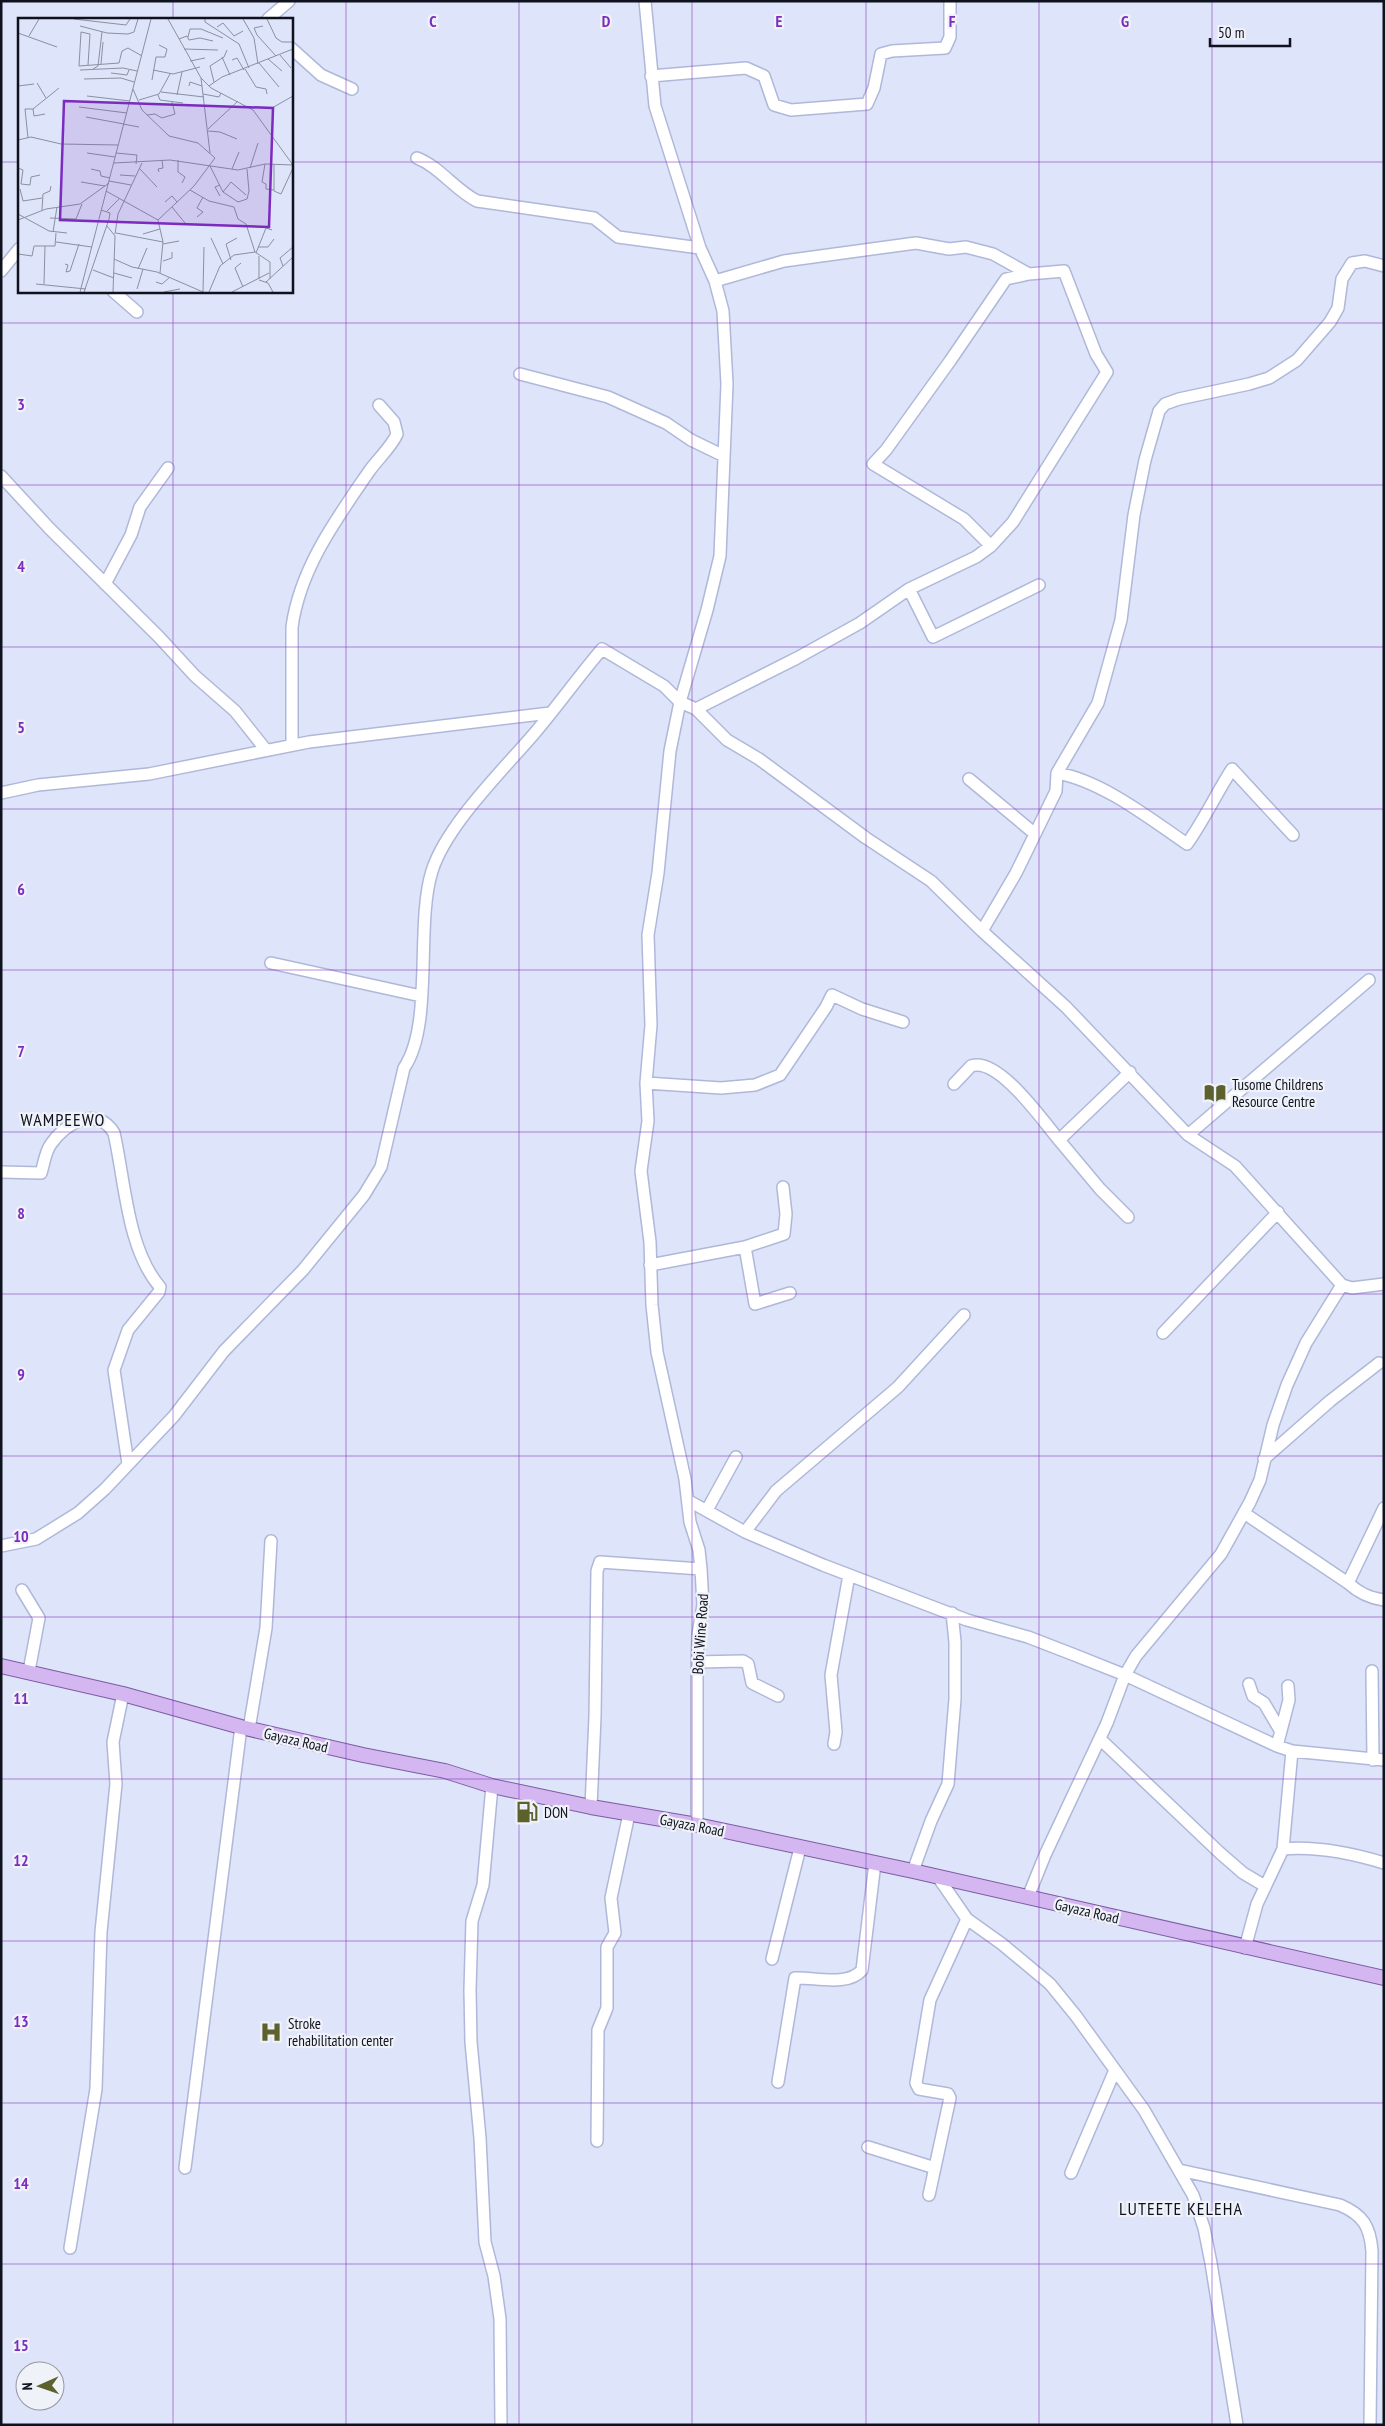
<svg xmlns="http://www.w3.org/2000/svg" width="1385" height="2426" font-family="'PT Sans Narrow',sans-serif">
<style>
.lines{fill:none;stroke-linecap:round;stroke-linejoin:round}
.minor-casing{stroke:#afb8d9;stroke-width:14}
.major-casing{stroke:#7c5da1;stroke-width:16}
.minor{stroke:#fff;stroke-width:11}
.major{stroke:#d4b6f1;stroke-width:14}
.grid{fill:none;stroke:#7b2cbf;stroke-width:1;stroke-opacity:0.55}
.labels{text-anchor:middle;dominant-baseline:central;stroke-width:4.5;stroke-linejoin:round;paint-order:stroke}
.poi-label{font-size:15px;fill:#0f121e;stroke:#f0f2f9;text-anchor:start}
.street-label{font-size:15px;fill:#0f121e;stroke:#f0f2f9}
.quarter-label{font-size:18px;letter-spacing:1px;fill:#0f121e;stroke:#f0f2f9}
.inset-road{fill:none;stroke:#8b90a1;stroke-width:1}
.view{fill:#7b2cbf;fill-opacity:0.15;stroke:#7b2cbf;stroke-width:2.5}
.inset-edge{fill:none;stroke:#0f121e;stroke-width:2.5}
.grid-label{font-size:16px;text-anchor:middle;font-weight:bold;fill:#7b2cbf;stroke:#f0f2f9;stroke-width:4.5;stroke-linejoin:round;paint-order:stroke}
</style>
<rect width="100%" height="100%" fill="#dee4f9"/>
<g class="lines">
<g class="minor-casing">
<path id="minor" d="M645,1L655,106L700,248L715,281L723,311L727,384L720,556L707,610L680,702L670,751L658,873L648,935L651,1025L646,1083L648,1121L641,1171L650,1242L652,1305L657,1352L685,1479L690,1522L699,1550L701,1569L703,1605L698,1634L697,1673V1825
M268,19L289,1
M291,48L321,75L352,89
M651,76L746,68L764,76L774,105L791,110L867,104L874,88L881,54L892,51L945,48L950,37V1
M417,158C440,167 455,190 477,201L594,218L618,237L700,248
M1,271L19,249
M113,291L137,312
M520,374L608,397L666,423L691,440L724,456
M1,476L49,528L159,637L195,676L235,711L266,750
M991,546L964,519L873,464L886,450L950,361L1006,279L1029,274
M105,584L131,535L140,507L168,468
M909,589L933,637L1039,585
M696,709L797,658L860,623L909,589L976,557L991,546L1013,522L1107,372L1096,354L1064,271L1029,274L993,254L966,247L949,249L916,243L784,261L715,281
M292,745V627C300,568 337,518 370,470C378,459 392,446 397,434L394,422L379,405
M1057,773C1102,781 1149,818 1187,844C1204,820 1216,794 1232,769L1293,835
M969,779L1034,833
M1,793L38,785L149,774L309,742L550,713
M982,931L1016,873L1056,791L1057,773L1098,703L1121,620L1134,515L1145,460L1159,411L1165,404L1179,399L1249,384L1269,378L1297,360L1330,322L1338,308L1342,279L1352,263L1365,261L1384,266
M271,963L421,996
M646,1083L721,1088L755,1085L780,1075L826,1007L832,995L862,1009L903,1022
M954,1084L971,1066C998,1056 1043,1121 1059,1140
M1188,1135L1369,980
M1,1172L41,1173C44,1164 45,1152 51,1144C65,1123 97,1105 114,1133C125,1181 127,1249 160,1287L159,1292L128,1330L114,1370L128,1464
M1128,1217L1100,1189L1059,1140L1130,1072
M745,1247L784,1234L786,1214L783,1187
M650,1265L745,1247L755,1304L790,1293
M1163,1333L1278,1212
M1264,1459L1330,1401L1379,1363
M689,1501L745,1532L823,1565L967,1620L1028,1637L1072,1654L1125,1675L1277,1746L1292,1751L1384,1760
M707,1510L736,1457
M1244,1513L1348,1583C1359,1593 1369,1598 1384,1600
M745,1532L776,1491L898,1387L964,1315
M1,1546L36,1539L78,1513L105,1489L174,1416L224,1351L303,1270L364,1195L381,1167L404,1068C434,1024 415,925 432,871C446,826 502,771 533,735C557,707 578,677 602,649L664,686L680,702L696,709L727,740L759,759L866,838L931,881L982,931L1066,1007L1188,1135L1235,1166L1342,1285L1352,1288L1384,1284
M1348,1583L1384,1508
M22,1590L39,1618L29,1671
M697,1662L743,1661L748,1664L752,1683L778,1696
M1372,1671L1373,1760
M1249,1684L1253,1696L1264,1703L1280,1730
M249,1729L266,1628L271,1541
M1100,1739L1220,1853L1243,1873L1265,1886
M834,1744L836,1732L831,1675L849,1575
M1277,1746L1289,1700L1288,1686
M492,1786L483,1885L472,1921L470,1990L471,2042L480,2138L485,2242L494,2276L500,2319L501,2425
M591,1807L595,1717L597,1571L600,1562L701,1569
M1283,1849L1292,1751
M913,1871L931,1821L948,1784L955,1699V1642L952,1613
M938,1877L967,1919L1002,1944L1050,1984L1076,2016L1144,2110L1193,2195L1204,2228L1211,2263L1237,2425
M1028,1897L1045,1855L1107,1723L1125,1675L1136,1656L1221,1554L1250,1502L1260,1480L1273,1425L1287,1385L1306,1343L1342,1285
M1245,1948L1257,1904L1283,1849C1317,1846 1351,1853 1384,1863
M772,1959L800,1848
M778,2082L795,1978C814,1977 848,1987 862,1970L875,1863
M597,2141L598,2030L607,2008V1947L615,1933L611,1898L629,1814
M868,2147L935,2168
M185,2168L241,1727
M1179,2170L1340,2205C1363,2215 1370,2226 1372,2251L1370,2425
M1071,2173L1115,2070
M929,2195L950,2098L948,2094L919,2089L916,2083L930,2000L967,1919
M70,2248L96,2089L101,1932L116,1784L113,1742L123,1694"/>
</g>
<g class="major-casing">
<path id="major" d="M1,1666L123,1694L241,1727L363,1755L445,1771L492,1786L591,1807L697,1825L913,1871L1384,1978"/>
</g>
<use href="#minor" class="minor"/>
<use href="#major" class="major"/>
</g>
<path class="grid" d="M173,1V19M346,1V2425M519,1V2425M692,1V2425M866,1V2425M1039,1V2425M1212,1V2425M1,162H19M291,162H1384M173,291V2425M1,323H1384M1,485H1384M1,647H1384M1,809H1384M1,970H1384M1,1132H1384M1,1294H1384M1,1456H1384M1,1617H1384M1,1779H1384M1,1941H1384M1,2103H1384M1,2264H1384"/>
<defs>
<g id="library-bare" transform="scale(1.725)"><path d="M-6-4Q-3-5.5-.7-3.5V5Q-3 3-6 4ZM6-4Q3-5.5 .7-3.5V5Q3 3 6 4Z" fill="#5d612e" stroke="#f0f2f9" stroke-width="2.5" paint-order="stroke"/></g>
<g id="fuel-bare" transform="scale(1.725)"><path d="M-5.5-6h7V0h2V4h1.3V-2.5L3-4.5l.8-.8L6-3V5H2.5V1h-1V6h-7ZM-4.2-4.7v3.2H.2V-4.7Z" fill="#5d612e" stroke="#f0f2f9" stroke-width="2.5" paint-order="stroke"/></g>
<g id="hospital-bare" transform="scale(1.725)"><path d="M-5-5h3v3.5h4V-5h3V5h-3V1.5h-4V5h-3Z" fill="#5d612e" stroke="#f0f2f9" stroke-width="2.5" paint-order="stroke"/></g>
</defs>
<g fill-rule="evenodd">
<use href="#library-bare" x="1215" y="1093"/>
<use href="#fuel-bare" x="527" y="1812"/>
<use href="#hospital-bare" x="271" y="2032"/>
</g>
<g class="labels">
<g class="poi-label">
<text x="1232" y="1084">Tusome Childrens<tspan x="1232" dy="17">Resource Centre</tspan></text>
<text x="544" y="1812">DON</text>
<text x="288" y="2023">Stroke<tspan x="288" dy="17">rehabilitation center</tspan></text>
</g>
<g class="street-label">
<text transform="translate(700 1634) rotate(-86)">Bobi Wine Road</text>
<text transform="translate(296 1740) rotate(13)">Gayaza Road</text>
<text transform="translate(692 1825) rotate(11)">Gayaza Road</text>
<text transform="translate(1087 1911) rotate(13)">Gayaza Road</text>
</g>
<g class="quarter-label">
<text x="63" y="1119">WAMPEEWO</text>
<text x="1181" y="2208">LUTEETE KELEHA</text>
</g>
</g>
<g transform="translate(18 18)">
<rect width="275" height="275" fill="#dee4f9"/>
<path class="inset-road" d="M56,1L108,7L112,1M150,1L183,60L193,70L235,92L275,147M187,1V4L221,26L231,50M225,1L236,20L240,46M249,1L258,20L264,24H275M62,8L89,15L110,16L116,14L120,1M245,8L236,10L239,17L258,38M199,9L205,5L216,18L225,13M0,15L39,29M11,18L21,1M170,19L172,11H183L205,20M161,21L169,18L171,22L182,20L195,23M166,31L200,32M262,37L273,50M204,39L212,57M250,41L264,53M214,42L219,40L226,52M172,43L187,40M241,45L261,69M83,46L85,24M70,47L72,16L63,14L61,48L101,45L104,33L110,30L124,38M75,51L80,48L84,14M227,51L238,69L248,71L249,76M62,52L105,50L119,53M135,52L155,56L182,49M93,55L109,57L111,52M183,60L192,135M66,61L103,60L116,64M134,62L138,39H147L149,31L141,27M196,64L192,48L206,39L209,32M19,65L28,80M0,68L16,66M171,68L172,64L184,68M191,68L204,59L275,31M115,71L124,92L151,118L180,125L197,140L176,168L140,202L145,224L142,255M143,74L186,79M185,76L201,79L203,75M140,77L142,82L165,85M159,77L164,54M69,78L112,83M121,82L141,76L152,56M61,89L109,95M254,90L275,78M15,91L41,70M129,97L137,96L144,100L157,96L154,84M68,99L106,106M105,106L121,109M190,111L220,83M190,113L202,114L219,121M10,120L7,91H15L16,98L27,96M0,122L13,119L43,126L100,127M69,135L97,139M98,135L119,137L118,146M160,142V154L167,159L164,165M96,145L152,142L220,152L247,146L275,147M247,146L244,164L248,166V171L256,172M256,146V173L263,176L275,150M192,148L205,174L220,184L229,181L231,173L229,151M0,150L5,152L3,166L12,167L13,159L22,157M121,150L139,169M232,150L240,125M73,151L82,153L83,158L92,160M214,151L221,134M141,154L140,151L145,150L144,142M102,157L117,158M91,163L113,167M63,164L87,168M2,171L5,183L24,180M172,172L191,183L216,189L220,201L228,206L237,234L216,237L202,248L191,274M88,173L140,202M205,174L213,164L228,177M202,178L197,169L202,167M147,184L154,178L159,184M154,189L167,205M24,192L25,176L32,173L33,168M89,193L102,180M0,196L31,213L49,215M179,199L185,194L179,190L185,179M32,200L58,201L64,186M0,202L28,191L62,186L91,165M89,208L97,218L95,274M35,214L39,189M98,215L145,224M97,216L100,196L124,145M125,216L142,211M193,220L205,246M38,224L74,229M145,226L161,223M240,229H250L256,221M237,234L252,244V261M238,235L248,210L254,212M0,236L14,238L16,228H37L38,215M96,241L114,249L139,254L185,274M213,242L208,226L219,220M145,243L154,240V234M223,245L217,250L225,269M47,246L50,247L48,254L52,253L61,226M265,248L262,240L275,229M120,251L129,230M75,252L96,260M96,255L114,260M241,261V238M241,262L250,265L255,274M138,264L144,266L152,259M248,264L275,239M18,266L68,271M26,266L27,228M119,271L125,251M62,274L133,1M66,274L91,201L92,195L83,192M146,274L162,271M185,274L186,229M214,274L251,255"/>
<path class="view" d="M46,83L255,90L251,209L42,202Z"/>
<rect width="275" height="275" class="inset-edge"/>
</g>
<g class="grid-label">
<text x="433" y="27">C</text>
<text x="606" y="27">D</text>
<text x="779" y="27">E</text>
<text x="952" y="27">F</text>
<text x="1125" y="27">G</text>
<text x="21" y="410">3</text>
<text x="21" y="572">4</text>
<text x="21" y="733">5</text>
<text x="21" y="895">6</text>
<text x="21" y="1057">7</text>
<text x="21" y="1219">8</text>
<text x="21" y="1380">9</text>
<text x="21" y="1542">10</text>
<text x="21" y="1704">11</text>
<text x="21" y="1866">12</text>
<text x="21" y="2027">13</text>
<text x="21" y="2189">14</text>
<text x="21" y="2351">15</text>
</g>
<rect width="1385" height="2426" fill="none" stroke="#0f121e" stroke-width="5"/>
<g transform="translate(40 2386) rotate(268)"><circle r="24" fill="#f0f2f9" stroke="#9698a1"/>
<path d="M0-4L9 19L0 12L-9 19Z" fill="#5d612e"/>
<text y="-8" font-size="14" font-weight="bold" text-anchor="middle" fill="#0f121e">N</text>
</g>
<path d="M1210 38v8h80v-8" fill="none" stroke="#0f121e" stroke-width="2.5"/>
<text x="1218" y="38" font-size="15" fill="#0f121e" stroke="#f0f2f9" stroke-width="4" paint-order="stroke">50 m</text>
</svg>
